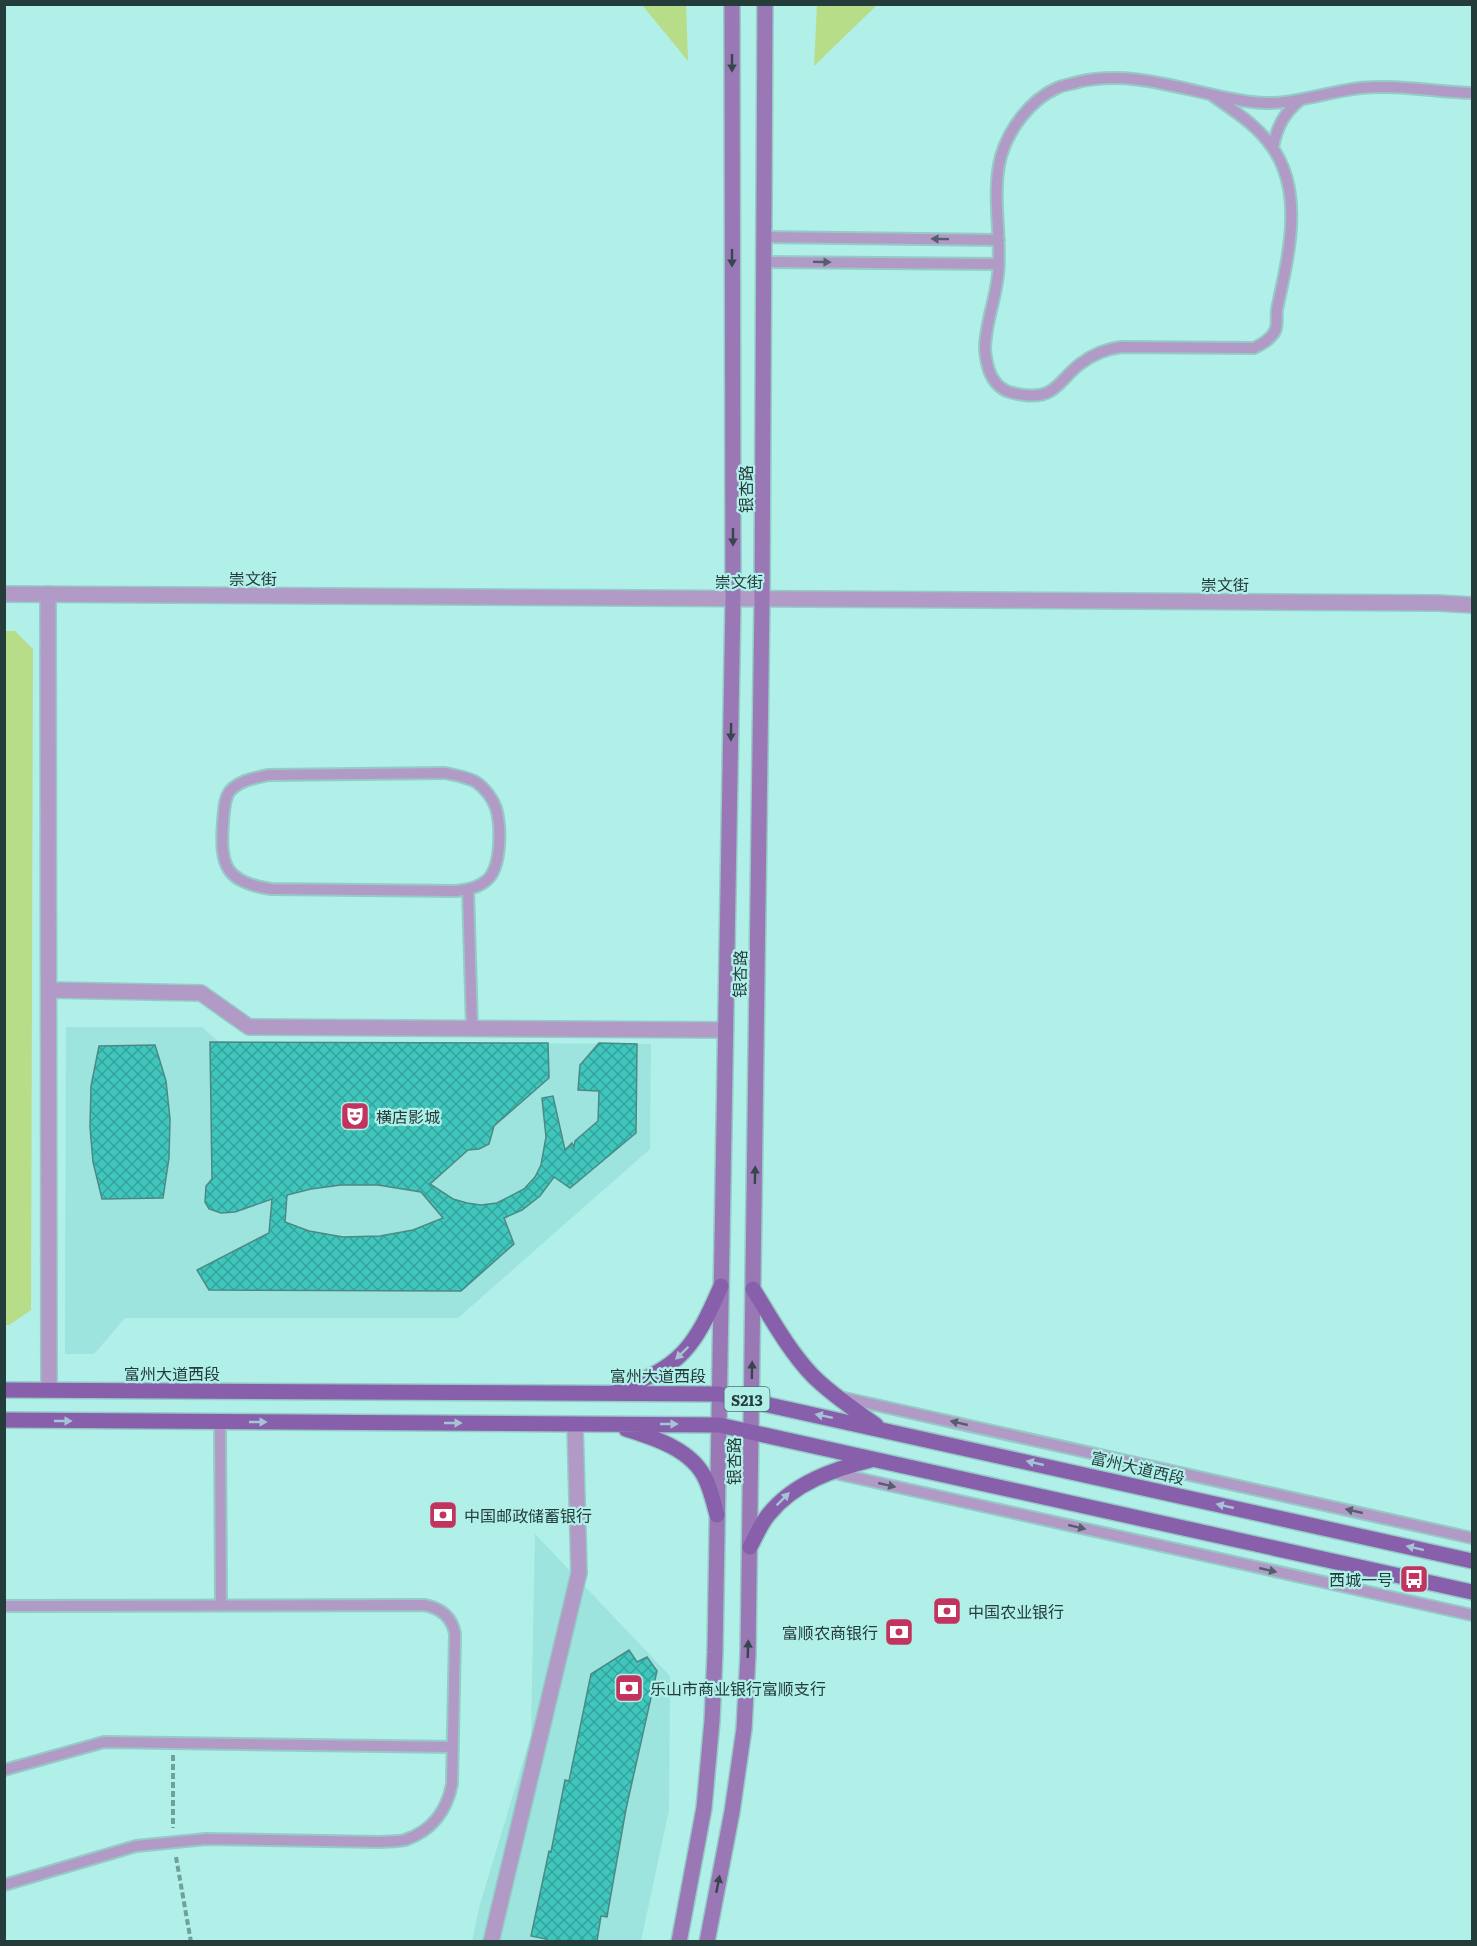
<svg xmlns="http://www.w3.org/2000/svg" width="1477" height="1946" font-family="Literata,'Noto Sans SC',serif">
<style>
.built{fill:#9ce4dd}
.grass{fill:#b7dd89}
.building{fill:url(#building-cross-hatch);stroke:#4d8984;stroke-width:1.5;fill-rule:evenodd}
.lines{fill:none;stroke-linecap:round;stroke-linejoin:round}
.service-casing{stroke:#95cbc6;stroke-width:14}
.pedestrian-casing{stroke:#95cbc6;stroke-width:18}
.minor-casing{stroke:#95cbc6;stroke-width:18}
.tertiary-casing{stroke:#95cbc6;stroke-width:18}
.secondary-casing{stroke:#95cbc6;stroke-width:18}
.primary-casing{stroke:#95cbc6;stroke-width:18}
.path{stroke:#719f9a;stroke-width:4;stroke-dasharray:6 3;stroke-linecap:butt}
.service{stroke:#b19bc6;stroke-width:10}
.pedestrian{stroke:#b19bc6;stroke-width:15}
.minor{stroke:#b19bc6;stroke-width:15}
.tertiary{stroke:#b19bc6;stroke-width:15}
.secondary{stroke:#9a78b6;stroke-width:15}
.primary{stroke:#885fab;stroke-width:15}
.oneway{fill:#36464d}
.oneway2{fill:#555e6c}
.oneway3{fill:#a5c4d6}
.labels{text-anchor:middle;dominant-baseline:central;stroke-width:4.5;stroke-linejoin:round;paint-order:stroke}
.shield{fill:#b1efe9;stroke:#4e726f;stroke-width:1.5}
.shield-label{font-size:15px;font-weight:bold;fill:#243d3b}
.street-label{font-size:16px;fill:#243d3b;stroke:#b1efe9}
.poi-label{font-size:16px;fill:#243d3b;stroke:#b1efe9;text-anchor:start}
</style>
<defs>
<pattern id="building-cross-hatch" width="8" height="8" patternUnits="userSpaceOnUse" patternTransform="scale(1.5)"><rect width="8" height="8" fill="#3fc7bd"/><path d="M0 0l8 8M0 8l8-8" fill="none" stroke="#35a39b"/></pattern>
</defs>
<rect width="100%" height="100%" fill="#b1efe9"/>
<path class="built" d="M66,1027H202L219,1042L651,1044L650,1149L458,1318H125L94,1354H65Z
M535,1534L670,1676L669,1810L641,1941L472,1942L479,1908L531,1735Z"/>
<path class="grass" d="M642,5H686L688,61Z
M817,5H877L814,66Z
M4,631H15L33,649L31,1310L9,1325H4Z"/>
<path class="building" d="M210,1042L548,1043L549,1078L494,1126L489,1144L479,1149L468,1150L430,1184L453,1199L467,1203L481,1205L497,1203L524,1189L535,1177L541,1165L546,1137L542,1098L553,1096L565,1150L572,1143L574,1147L575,1141L598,1121L599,1091L578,1090L580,1065L599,1043L637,1044L636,1133L570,1188L554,1177L540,1196L522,1210L504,1218L514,1244L461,1291L209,1290L197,1270L269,1233L272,1199L235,1212L221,1213L209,1209L205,1202L206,1186L212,1179ZM341,1185H378L421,1192L443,1218L413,1230L380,1236L343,1237L309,1231L285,1222L287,1195L311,1189Z
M155,1045L166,1081L170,1119L169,1158L163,1198L102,1199L93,1162L90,1127L91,1086L99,1046Z
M629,1650L637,1662L647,1657L657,1671L626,1809L607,1917L601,1916L597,1941H545L546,1939L531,1936L549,1851L551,1852L565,1780L569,1781L591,1674Z"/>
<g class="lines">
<g class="service-casing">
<path id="service" d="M1213,96C1234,111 1257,125 1272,147C1305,193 1288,258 1277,309C1276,316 1278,325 1275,331C1270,340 1262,344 1254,348L1121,347C1105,349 1093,354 1080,364C1059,380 1056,399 1024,395C1018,394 1008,393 1003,389C990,381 986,363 985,349C985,324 996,299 998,274C1002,235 991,194 1001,156C1009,129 1030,100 1057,88C1063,85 1072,84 1078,82C1138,68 1194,95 1252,102C1288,107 1325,92 1360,88C1397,84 1435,92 1472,93
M1273,147C1277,127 1284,113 1300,100
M764,237L999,240
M764,262L999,264
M445,773C455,775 468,777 476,782C485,788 493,799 496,808C501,826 502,867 487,880C478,888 468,889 457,891L271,889C225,882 220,866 223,822C224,813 224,798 230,791C240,780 255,778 268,775Z
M468,889L472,1028
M840,1397L1472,1538
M220,1422L221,1606
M830,1472L1472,1615
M4,1606L424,1605C441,1608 452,1617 455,1634L452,1784C447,1810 432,1831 405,1840C397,1842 388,1841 380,1842L206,1839L136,1846L4,1885
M4,1770L104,1742L453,1747"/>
</g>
<g class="pedestrian-casing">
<path id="pedestrian" d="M491,1942L579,1573L575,1424"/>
</g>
<g class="minor-casing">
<path id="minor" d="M48,594L49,1390
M49,990L201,993L249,1027L725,1030"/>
</g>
<g class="tertiary-casing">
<path id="tertiary" d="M4,594L1438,603L1472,605"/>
</g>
<g class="secondary-casing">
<path id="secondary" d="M679,1942L704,1808L712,1721L715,1652L733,599L732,4
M707,1942L732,1812L744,1729L748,1655L762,600L765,4"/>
</g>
<g class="primary-casing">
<path id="primary" d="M753,1289C771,1318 789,1351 813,1376C832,1395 855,1410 876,1425
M618,1389C681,1369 696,1344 721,1286
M4,1390L719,1394L1472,1561
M4,1420L719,1425L1472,1592
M626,1429C655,1438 693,1450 706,1480C711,1491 714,1504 717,1515
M750,1547C756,1536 761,1523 769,1514C794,1483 834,1469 871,1460"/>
</g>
<path class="path" d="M173,1755V1828
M176,1857L191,1942"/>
<use href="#service" class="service"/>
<use href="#pedestrian" class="pedestrian"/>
<use href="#minor" class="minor"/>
<use href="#tertiary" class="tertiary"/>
<use href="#secondary" class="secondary"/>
<use href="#primary" class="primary"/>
</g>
<defs><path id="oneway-solid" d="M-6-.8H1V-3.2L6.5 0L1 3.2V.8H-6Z" transform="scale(1.5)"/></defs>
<g class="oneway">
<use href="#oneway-solid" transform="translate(732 63) rotate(90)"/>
<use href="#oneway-solid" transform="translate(732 258) rotate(90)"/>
<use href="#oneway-solid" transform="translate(733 537) rotate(90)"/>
<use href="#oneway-solid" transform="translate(731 732) rotate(91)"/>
<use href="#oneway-solid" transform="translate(755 1175) rotate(-89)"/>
<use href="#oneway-solid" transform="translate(752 1370) rotate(-89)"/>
<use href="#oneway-solid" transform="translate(748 1649) rotate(-88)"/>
<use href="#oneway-solid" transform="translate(718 1884) rotate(-79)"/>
</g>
<g class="oneway2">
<use href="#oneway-solid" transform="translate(940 239) rotate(-179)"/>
<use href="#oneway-solid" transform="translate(822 262) rotate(1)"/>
<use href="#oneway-solid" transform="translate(959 1423) rotate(-167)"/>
<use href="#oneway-solid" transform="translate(887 1485) rotate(13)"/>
<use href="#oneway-solid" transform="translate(1354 1511) rotate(-167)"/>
<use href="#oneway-solid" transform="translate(1077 1527) rotate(13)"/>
<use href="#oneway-solid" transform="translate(1268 1570) rotate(13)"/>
</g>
<g class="oneway3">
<use href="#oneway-solid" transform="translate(682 1353) rotate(136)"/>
<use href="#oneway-solid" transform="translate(824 1416) rotate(-168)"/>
<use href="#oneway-solid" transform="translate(63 1421)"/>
<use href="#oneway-solid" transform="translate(258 1422)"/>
<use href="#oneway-solid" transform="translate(453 1423)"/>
<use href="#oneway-solid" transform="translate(669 1424)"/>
<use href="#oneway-solid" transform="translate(1035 1463) rotate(-167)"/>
<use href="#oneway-solid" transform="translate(783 1499) rotate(-45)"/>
<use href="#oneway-solid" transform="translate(1225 1506) rotate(-167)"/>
<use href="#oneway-solid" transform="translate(1415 1548) rotate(-167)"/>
</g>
<defs>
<g id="theatre-square" transform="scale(1.5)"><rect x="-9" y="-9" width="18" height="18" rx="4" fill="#c2335d" stroke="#b1efe9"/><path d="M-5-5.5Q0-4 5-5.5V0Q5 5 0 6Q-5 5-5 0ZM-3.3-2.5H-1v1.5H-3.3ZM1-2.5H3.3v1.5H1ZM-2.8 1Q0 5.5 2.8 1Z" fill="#fff"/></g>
<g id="bank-square" transform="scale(1.5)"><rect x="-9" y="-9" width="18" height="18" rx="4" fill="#c2335d" stroke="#b1efe9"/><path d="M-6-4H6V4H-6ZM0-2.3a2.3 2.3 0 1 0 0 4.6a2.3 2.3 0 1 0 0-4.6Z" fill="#fff"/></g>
<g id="bus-square" transform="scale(1.5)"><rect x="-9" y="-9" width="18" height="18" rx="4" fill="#c2335d" stroke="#b1efe9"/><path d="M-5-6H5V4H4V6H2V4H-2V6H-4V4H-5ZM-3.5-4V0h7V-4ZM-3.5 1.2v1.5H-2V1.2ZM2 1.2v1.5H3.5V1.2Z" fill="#fff"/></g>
</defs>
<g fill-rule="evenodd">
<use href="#theatre-square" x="355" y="1116"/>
<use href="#bank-square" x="443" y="1515"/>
<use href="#bus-square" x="1414" y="1579"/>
<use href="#bank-square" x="947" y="1611"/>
<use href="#bank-square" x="899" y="1632"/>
<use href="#bank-square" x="629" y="1688"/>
</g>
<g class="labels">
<rect class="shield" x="724.5" y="1387" width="45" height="24" rx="4.5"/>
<g class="shield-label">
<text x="747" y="1399">S213</text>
</g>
<g class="street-label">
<text transform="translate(745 489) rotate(-90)">银杏路</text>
<text x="253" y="578">崇文街</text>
<text x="739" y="581">崇文街</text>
<text x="1225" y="584">崇文街</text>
<text transform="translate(739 974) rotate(-89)">银杏路</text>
<text x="172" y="1373">富州大道西段</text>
<text x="658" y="1375">富州大道西段</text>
<text transform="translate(733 1461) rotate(-90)">银杏路</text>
<text transform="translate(1138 1467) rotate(13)">富州大道西段</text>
</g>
<g class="poi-label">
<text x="376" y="1116">横店影城</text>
<text x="464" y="1515">中国邮政储蓄银行</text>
<text x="1393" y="1579" text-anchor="end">西城一号</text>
<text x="968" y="1611">中国农业银行</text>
<text x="878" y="1632" text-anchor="end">富顺农商银行</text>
<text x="650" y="1688">乐山市商业银行富顺支行</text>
</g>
</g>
<rect width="1477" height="1946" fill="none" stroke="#243d3b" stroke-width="12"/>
</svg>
